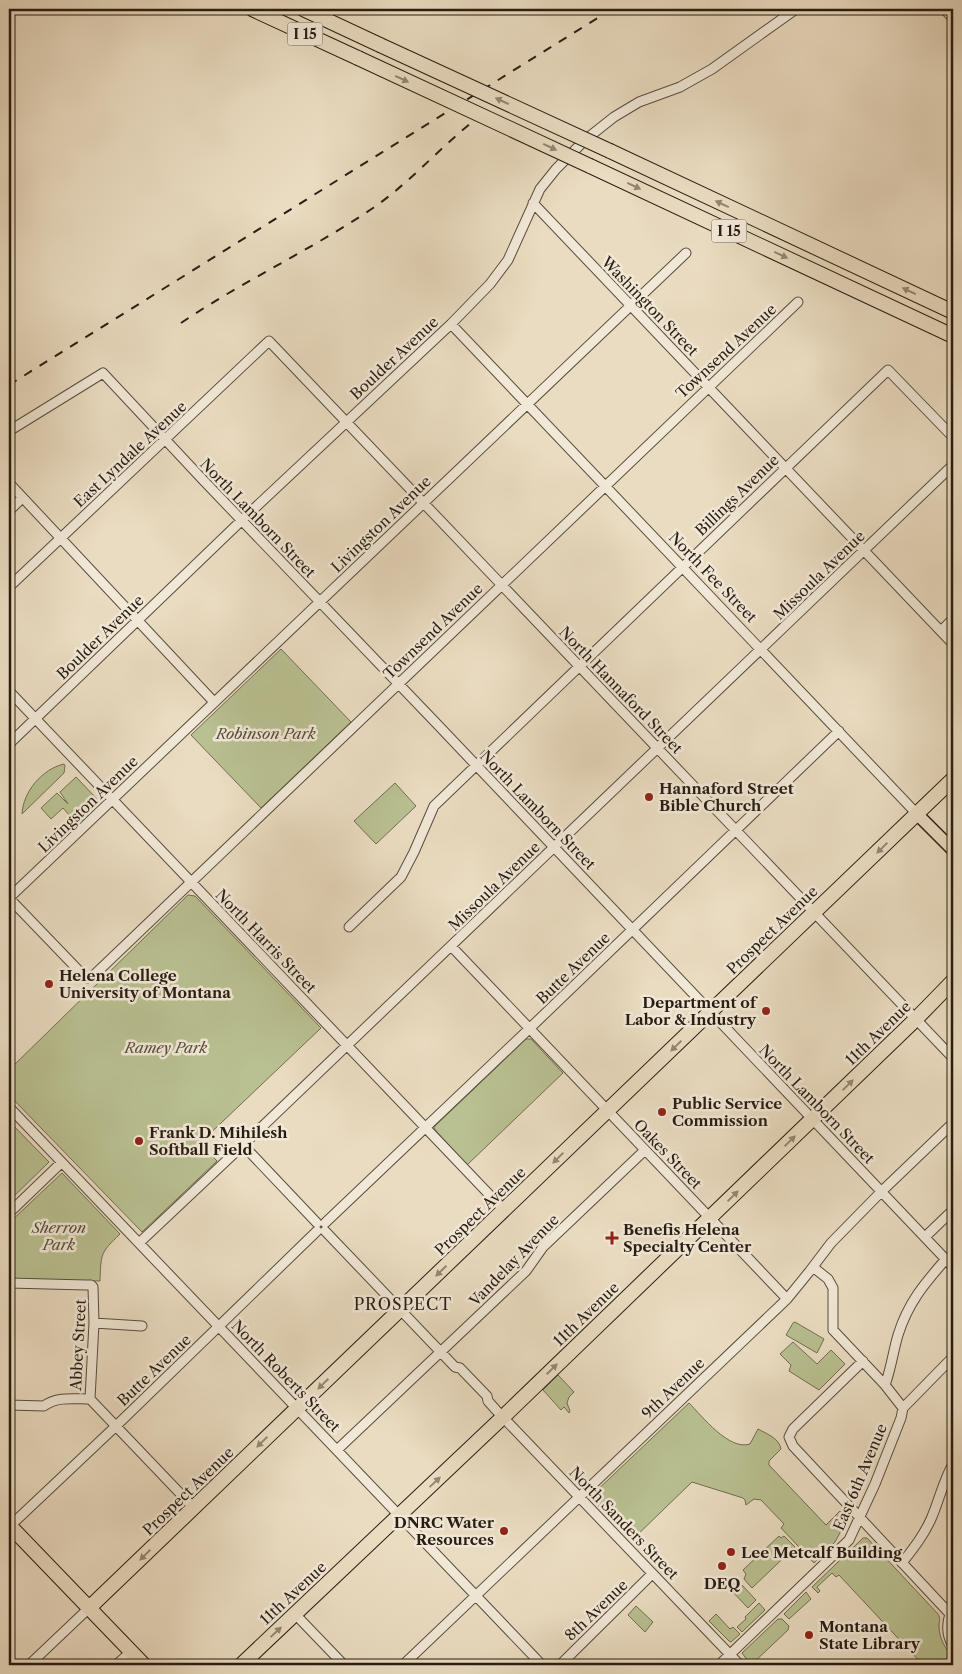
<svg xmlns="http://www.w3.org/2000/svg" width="962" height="1674" font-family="'Libre Caslon Text',serif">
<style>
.green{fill:#b9c091;stroke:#706e52}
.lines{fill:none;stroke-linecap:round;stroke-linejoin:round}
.minor-casing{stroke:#584d3e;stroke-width:11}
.major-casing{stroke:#281d12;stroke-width:14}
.highway-casing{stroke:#281d12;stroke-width:16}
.minor{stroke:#f1e8d7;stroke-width:9}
.major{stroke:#eadcc1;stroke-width:11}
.highway{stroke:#eadcc1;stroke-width:14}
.rail{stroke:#281d12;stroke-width:2;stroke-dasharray:9 9;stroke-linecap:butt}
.highway-bridge-casing{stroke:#281d12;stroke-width:16;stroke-linecap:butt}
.highway-bridge{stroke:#eadcc1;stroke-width:14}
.oneway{fill:#938672}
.poi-dot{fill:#8f2418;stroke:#f1e8d7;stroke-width:2}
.labels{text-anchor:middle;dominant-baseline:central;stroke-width:5;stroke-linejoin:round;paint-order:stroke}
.shield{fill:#f1e8d7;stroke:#645a4d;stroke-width:1}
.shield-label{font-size:14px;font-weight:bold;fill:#281d12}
.street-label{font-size:15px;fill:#281d12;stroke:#f1e8d7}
.park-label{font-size:15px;font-style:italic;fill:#544e38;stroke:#f1e8d7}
.poi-label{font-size:15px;font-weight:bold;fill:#281d12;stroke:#f1e8d7;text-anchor:start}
.neighbourhood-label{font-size:16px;letter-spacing:1px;fill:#281d12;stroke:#f1e8d7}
</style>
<rect width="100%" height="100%" fill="#eadcc1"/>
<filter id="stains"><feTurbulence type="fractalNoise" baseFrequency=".004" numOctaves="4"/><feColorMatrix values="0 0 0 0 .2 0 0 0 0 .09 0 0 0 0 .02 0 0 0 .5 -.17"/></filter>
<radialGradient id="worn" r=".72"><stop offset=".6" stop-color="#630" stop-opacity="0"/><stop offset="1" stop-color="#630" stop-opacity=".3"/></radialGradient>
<path class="green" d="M281,649L351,722L261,808L191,735Z
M64,764L65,766L64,773L22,814C23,792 42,769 64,764Z
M76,777L98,800L76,823L63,808L51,819L41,808L57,793L68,804L60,792Z
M395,783L416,806L376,844L354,821Z
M188,895L195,896L321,1028L200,1143L217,1161L142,1232L9,1095V1070Z
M526,1039H531L563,1073L467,1165L437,1132L434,1128L435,1126Z
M9,1121L49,1162L9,1201Z
M62,1173L120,1234C100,1253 101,1254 100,1281L9,1279V1223Z
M795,1322L824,1339L817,1353L786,1335L793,1323Z
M793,1342L817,1364L831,1350L845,1364L819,1390L789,1371L791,1365L780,1354Z
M558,1375L574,1392L569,1397L567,1403L570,1411L569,1413L564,1407L561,1410L543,1390Z
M689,1403C702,1416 729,1451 750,1444L758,1429C767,1434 779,1438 781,1449L769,1461V1465L826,1525L840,1511L847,1520L835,1542L814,1563L781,1528L784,1524L761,1500L754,1499L746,1505L745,1500L743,1498L692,1482L632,1540L591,1498L592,1495Z
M779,1536L781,1538L784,1536L795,1547L752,1588L744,1579L746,1574L743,1570Z
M863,1538H867L938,1614C941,1619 939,1620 939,1626C939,1638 945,1649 953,1656V1665H923L839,1575L836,1577L832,1573L817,1587L820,1591L818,1593L812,1587Z
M732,1583L737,1586L740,1583L756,1600L748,1608L728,1587Z
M806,1592L811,1599L789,1619L784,1614Z
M759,1603L765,1610L742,1632L737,1627L746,1619L745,1617Z
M636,1606L653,1622L645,1632L628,1615Z
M716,1614L730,1629L733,1627L740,1634L731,1642L729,1641L709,1621Z
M778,1619H782L789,1626L788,1630L751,1665L742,1653Z"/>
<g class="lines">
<g class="minor-casing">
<path id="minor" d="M944,9L953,18
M9,13L13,9
M533,203L953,644
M451,324L917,814
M9,431L103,373L204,481L437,724L953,1267
M9,483L214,702
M9,511L22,498
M9,587L269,341L953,1058
M941,631L953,619
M9,691L504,1210
M9,744L242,520L451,324L490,284L508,260L540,189L556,169L585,140L614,117L639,102L680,87L712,69L796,9
M9,898L83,975L87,978L93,976L798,302
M9,898L686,253
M349,927L401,877L414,852L434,806L888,370L953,437
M451,946L787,1299
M9,1107L542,1665
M243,1145L317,1223
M9,1213L61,1163
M325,1223L529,1029L839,731
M325,1231L455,1367L460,1368L487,1396L488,1401L496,1410L740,1665
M925,1237L953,1210
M139,1243L243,1145L953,465
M813,1267L828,1279L833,1288V1330L885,1385L903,1408
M9,1283L86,1285H91L93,1287L94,1323L90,1399
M94,1323L142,1326
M863,1361L793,1429L789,1437L793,1446L950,1614C946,1626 947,1636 953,1646
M885,1385C891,1369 893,1352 898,1335C908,1303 924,1284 946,1259
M9,1405L44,1406C57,1396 75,1399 90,1399L194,1508
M337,1450L526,1271L543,1247L645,1150
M9,1527L116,1426L317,1231
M902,1563C913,1549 924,1535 931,1519C939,1501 943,1481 953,1464
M295,1614L344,1665
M29,1665L89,1608
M116,1665L131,1652
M403,1665L787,1299L809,1272L831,1243L882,1191L953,1123
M560,1665L652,1574
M719,1665L849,1540L875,1484L901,1418L903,1408L953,1357"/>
</g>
<g class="major-casing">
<path id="major" d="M917,814L953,850"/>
</g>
<g class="highway-casing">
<path id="highway" d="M252,9L358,58
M303,9L380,45
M610,151L953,312
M590,166L953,336
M9,1525L144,1665
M89,1608L953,779
M241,1665L503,1417L916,1019L953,981"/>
</g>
<use href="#minor" class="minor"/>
<use href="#major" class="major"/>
<use href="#highway" class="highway"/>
<path class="rail" d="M181,323C243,281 311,250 373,208C415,179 447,139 488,110
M9,385L612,9"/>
<g class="highway-bridge-casing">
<path id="highway-bridge" d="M380,45L610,151
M358,58L590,166"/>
</g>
<use href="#highway-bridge" class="highway-bridge"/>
</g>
<defs><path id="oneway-solid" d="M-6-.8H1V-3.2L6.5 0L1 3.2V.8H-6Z" transform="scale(1.25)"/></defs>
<g class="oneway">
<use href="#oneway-solid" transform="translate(402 79) rotate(25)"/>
<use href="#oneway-solid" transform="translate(502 101) rotate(-155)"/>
<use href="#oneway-solid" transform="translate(550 147) rotate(25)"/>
<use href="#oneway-solid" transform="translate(634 186) rotate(25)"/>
<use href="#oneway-solid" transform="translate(722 204) rotate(-155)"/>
<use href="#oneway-solid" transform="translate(781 255) rotate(25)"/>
<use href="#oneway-solid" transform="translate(909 291) rotate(-155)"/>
<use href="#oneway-solid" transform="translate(882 848) rotate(136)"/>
<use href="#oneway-solid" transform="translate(676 1046) rotate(136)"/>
<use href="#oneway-solid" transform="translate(848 1085) rotate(-44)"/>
<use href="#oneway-solid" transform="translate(790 1141) rotate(-44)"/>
<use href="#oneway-solid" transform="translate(558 1158) rotate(136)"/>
<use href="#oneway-solid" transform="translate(733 1196) rotate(-44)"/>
<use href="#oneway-solid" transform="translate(441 1271) rotate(136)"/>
<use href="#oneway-solid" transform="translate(552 1369) rotate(-44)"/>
<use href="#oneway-solid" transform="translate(323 1384) rotate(136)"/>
<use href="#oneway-solid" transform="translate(262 1442) rotate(136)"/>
<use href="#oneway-solid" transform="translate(435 1482) rotate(-43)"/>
<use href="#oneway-solid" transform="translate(145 1555) rotate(136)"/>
<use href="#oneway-solid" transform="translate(276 1632) rotate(-43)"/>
</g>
<g class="poi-dot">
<circle cx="649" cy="797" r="5"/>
<circle cx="49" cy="984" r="5"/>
<circle cx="766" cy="1011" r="5"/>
<circle cx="662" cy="1112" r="5"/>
<circle cx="139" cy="1141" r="5"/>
<path d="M609.5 1230.5h5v5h5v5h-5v5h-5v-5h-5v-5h5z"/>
<circle cx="504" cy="1531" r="5"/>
<circle cx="731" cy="1552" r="5"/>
<circle cx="722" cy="1566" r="5"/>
<circle cx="809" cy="1635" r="5"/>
</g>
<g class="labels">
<g class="shield">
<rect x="287.5" y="22.5" width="35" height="23" rx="4"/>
<rect x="711.5" y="219.5" width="35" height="23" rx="4"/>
</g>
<g class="shield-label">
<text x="305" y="34">I 15</text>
<text x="729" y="231">I 15</text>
</g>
<g class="street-label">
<text transform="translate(650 306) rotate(46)">Washington Street</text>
<text transform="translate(726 351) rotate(-43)">Townsend Avenue</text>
<text transform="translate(394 358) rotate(-43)">Boulder Avenue</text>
<text transform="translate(130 454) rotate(-43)">East Lyndale Avenue</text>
<text transform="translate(737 495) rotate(-44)">Billings Avenue</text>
<text transform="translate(258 518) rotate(46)">North Lamborn Street</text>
<text transform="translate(381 524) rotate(-44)">Livingston Avenue</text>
<text transform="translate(819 575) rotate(-44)">Missoula Avenue</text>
<text transform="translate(713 577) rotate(46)">North Fee Street</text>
<text transform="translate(433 631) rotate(-44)">Townsend Avenue</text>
<text transform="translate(100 637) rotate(-44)">Boulder Avenue</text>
<text transform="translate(621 690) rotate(46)">North Hannaford Street</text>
<text transform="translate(88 804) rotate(-44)">Livingston Avenue</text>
<text transform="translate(538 810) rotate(46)">North Lamborn Street</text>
<text transform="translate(494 886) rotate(-44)">Missoula Avenue</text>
<text transform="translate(772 930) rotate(-44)">Prospect Avenue</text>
<text transform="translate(266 941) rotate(46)">North Harris Street</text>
<text transform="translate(573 968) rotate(-44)">Butte Avenue</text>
<text transform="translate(878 1033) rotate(-44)">11th Avenue</text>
<text transform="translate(817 1104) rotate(46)">North Lamborn Street</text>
<text transform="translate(668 1154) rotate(46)">Oakes Street</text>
<text transform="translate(480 1211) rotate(-44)">Prospect Avenue</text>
<text transform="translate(514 1260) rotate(-46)">Vandelay Avenue</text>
<text transform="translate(586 1314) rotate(-44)">11th Avenue</text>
<text transform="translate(78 1345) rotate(-87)">Abbey Street</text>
<text transform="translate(154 1370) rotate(-44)">Butte Avenue</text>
<text transform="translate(286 1376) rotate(46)">North Roberts Street</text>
<text transform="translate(673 1388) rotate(-44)">9th Avenue</text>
<text transform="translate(860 1477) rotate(-67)">East 6th Avenue</text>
<text transform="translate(188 1491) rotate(-44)">Prospect Avenue</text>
<text transform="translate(624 1523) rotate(46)">North Sanders Street</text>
<text transform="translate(293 1593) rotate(-43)">11th Avenue</text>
<text transform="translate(596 1610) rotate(-44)">8th Avenue</text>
</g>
<g class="park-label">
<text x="266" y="733">Robinson Park</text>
<text x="166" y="1047">Ramey Park</text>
<text x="59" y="1227">Sherron<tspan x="59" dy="17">Park</tspan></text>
</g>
<g class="poi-label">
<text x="659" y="788">Hannaford Street<tspan x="659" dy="17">Bible Church</tspan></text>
<text x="59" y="975">Helena College<tspan x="59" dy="17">University of Montana</tspan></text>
<text x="756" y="1002" text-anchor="end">Department of<tspan x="756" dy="17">Labor &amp; Industry</tspan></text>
<text x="672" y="1103">Public Service<tspan x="672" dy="17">Commission</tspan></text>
<text x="149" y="1132">Frank D. Mihilesh<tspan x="149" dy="17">Softball Field</tspan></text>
<text x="623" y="1229">Benefis Helena<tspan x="623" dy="17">Specialty Center</tspan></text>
<text x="494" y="1522" text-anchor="end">DNRC Water<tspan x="494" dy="17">Resources</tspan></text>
<text x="741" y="1552">Lee Metcalf Building</text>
<text x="722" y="1583" text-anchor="middle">DEQ</text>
<text x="819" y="1626">Montana<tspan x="819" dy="17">State Library</tspan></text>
</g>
<g class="neighbourhood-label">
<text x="403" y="1304">PROSPECT</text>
</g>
</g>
<rect width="962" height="1674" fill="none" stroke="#eadcc1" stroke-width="30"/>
<rect x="10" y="10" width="942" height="1654" fill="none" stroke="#281d12" stroke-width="2.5"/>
<rect x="15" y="15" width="932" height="1644" fill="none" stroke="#281d12"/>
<rect width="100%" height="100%" filter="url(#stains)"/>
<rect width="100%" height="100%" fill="url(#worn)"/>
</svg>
